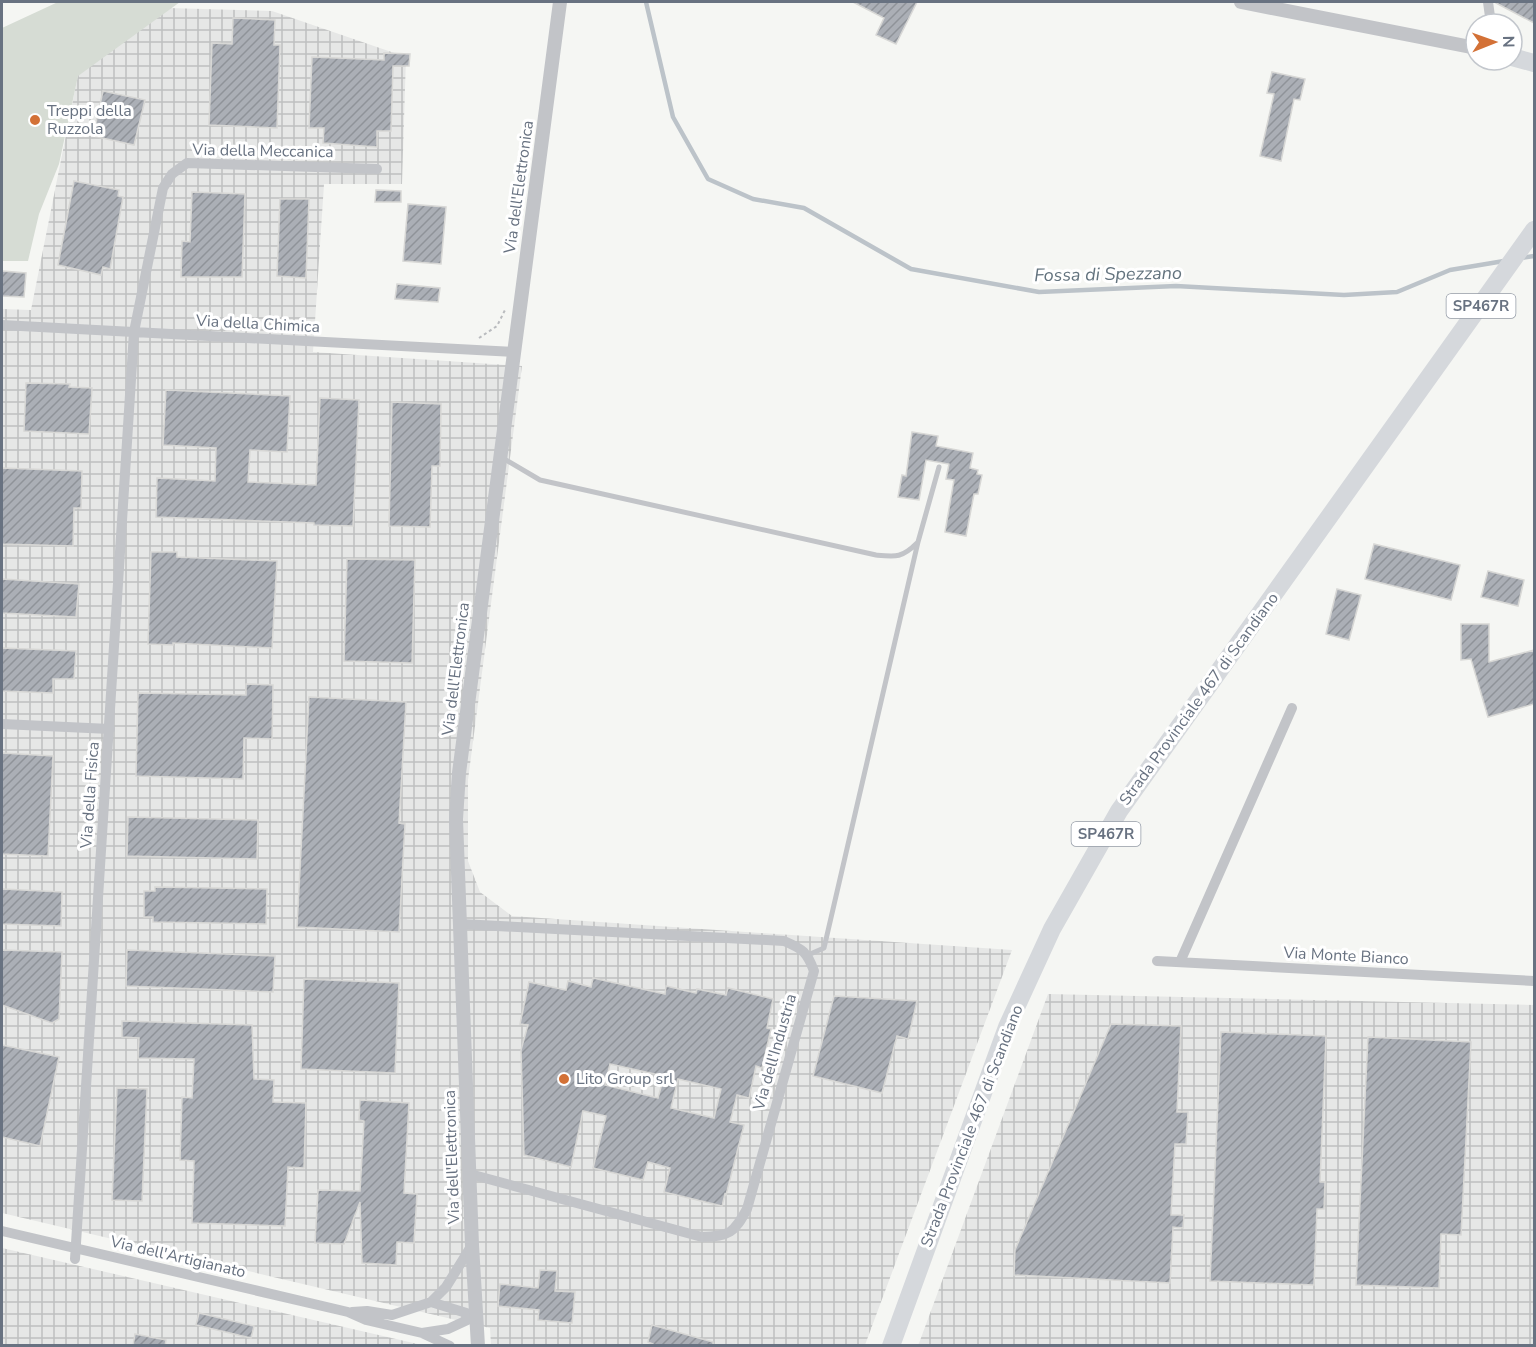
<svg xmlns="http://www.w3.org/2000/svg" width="1536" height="1347" font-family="'Nunito Sans',sans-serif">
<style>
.industrial{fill:url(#industrial-grid)}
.garden{fill:#d6dcd4}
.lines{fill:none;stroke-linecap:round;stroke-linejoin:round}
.stream{stroke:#bcc3c9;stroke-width:4.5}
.building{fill:url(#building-hatch);stroke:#d7d7d5;stroke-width:1.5;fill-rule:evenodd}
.path{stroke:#b9bbbe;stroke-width:2;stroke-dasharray:3 3;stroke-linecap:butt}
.service{stroke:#c2c4c8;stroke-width:5}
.minor{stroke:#c2c4c8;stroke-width:10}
.tertiary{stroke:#c2c4c8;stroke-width:14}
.trunk{stroke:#d5d8dc;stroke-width:18}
.poi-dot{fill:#d37136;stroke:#fff;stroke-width:2}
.labels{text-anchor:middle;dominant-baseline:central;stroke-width:6;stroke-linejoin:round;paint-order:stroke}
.shield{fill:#fff;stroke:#959ca7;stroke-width:1.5}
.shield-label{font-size:15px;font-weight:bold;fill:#687281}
.poi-label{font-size:16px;fill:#687281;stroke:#fff;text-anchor:start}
.street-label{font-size:16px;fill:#687281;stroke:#fff}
.water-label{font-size:18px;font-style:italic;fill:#63737e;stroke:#fff}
</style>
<defs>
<pattern id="industrial-grid" width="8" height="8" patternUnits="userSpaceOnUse" patternTransform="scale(1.5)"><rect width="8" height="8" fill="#e6e7e6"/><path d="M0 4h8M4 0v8" fill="none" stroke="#bec0c0"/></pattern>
<pattern id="building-hatch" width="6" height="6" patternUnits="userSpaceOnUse" patternTransform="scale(1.5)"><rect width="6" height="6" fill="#abafb6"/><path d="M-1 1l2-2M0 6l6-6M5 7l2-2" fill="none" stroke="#8f9399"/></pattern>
</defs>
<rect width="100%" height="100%" fill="#f5f6f3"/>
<path class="industrial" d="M168,8L272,11L406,57L402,184H324L313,352L522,366L468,780V861L480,892L512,916L1012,950L865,1345H491L490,1328L2,1213V309L31,310L78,75Z
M1048,994L1534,1005V1345L918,1346Z
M2,1248L422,1345H2Z"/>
<path class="garden" d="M58,2H180L78,76L59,164L39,214L28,261H2V28Z"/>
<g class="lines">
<path class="stream" d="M646,2L673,117L708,179L753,199L804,208L911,269L1039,292L1176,286L1344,295L1397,292L1450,270L1504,261
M1521,258L1534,256"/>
</g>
<path class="building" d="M853,2H917L896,44L876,35L884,18Z
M1496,2H1534V23L1496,3Z
M233,18L275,20L274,45H280L277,128L209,125L212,43L232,44Z
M384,53L410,54L409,66H393L391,131H377V147L323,143L324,128H309L312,57L384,60Z
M1272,72L1305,79L1300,100L1294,99L1281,161L1260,156L1274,94L1267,93Z
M103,91L145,100L134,145L93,136Z
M74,181L119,190L118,196L123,197L110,269L103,267L101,275L58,265Z
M376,190L401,191V202H375Z
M192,192L245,194L242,277H181L182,241L190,242Z
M280,199H309L306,278L277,276Z
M408,204L446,207L441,264L403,261Z
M2,271L26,273L24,297L2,296Z
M397,284L440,288L438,302L395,299Z
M26,383L70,384L69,387L92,388L89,434L24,431Z
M166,390L290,396L287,452L250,450L248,482L316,485L320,398L359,400L353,526L314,525V523L156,517L157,478L215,481L216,448L163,445Z
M392,402L441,404L440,466H432L430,527L389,526Z
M912,432L938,436L936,446L973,453L970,468L978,470L977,474L982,475L978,494H974L966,536L945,532L954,480L946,479L949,464L926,460L919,500L898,497L902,475L906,476Z
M2,468L82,471L81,508H74L73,546L2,544Z
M1374,544L1460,565L1451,600L1365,579Z
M151,552H177V557L277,561L272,648L173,643V645L148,644Z
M347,559L415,560L412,663L344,661Z
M1488,571L1524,580L1518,606L1481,597Z
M2,579L79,584L76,617L2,613Z
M1337,589L1361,595L1349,640L1326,634Z
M1461,624H1489V662L1534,650V704L1488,717L1471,659L1461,660Z
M2,648L76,651L74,679H53V693L2,691Z
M246,684L273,685L272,739L244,738L243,779L136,776L138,693L246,695Z
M309,697L406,702L399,823L405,824L399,932L297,927Z
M2,753L53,756L48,856L2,854Z
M128,817L258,820L257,859L127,856Z
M155,887L267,889L266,924L153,922V917H144V891H155Z
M2,889L62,892L61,926L2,924Z
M2,950L62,952L59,1019L52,1023L2,1005Z
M127,950L275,956L273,992L126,986Z
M593,978L665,994L666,986L696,993L697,989L726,995L728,988L773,999L767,1028L771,1029L762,1068L756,1066L749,1098L737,1095L730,1122L744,1125L726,1195L725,1194L722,1206L664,1192L670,1168L648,1162L643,1180L593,1168L606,1116L583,1111L571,1167L524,1155L521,1050L528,1025L520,1024L529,982L566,990L568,981L591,987ZM610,1064L664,1076L658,1098L605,1085ZM678,1079L721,1089L714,1118L671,1108Z
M304,979L399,983L395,1073L301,1069Z
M834,996L917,1001L908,1039L897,1036L882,1093L813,1076Z
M122,1021L252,1025L254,1079L274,1080L273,1102L306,1103L304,1168L288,1167L285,1226L192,1223L194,1161L180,1160L182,1097L192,1098L194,1059L138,1058L139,1038L122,1037Z
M1111,1024L1181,1026L1177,1112H1188L1186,1144H1175L1171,1215H1184L1183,1228L1173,1227L1170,1283L1014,1275L1015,1250Z
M1221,1032L1326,1036L1320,1182H1325L1324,1209H1317L1314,1285L1210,1281Z
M1368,1037L1471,1042L1461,1235L1441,1234L1439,1288L1356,1285Z
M2,1045L59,1057L40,1146L2,1137Z
M117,1088L147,1089L142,1201L112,1200Z
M360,1100L409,1103L404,1193L417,1194L414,1243L397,1242L396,1265L362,1263L360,1202L344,1244L315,1243L318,1190L360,1191L364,1121L359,1120Z
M540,1270L557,1271L555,1291L575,1292L572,1323L538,1320L539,1310L498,1306L500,1284L538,1288Z
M199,1313L254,1326L251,1338L196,1325Z
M652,1325L713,1342V1346H653V1344L648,1342Z
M135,1334L166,1340L165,1346H133Z"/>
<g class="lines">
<path class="path" d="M479,338L497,326L505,310"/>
<path class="service" d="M501,457L540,480L876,555C896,557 902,558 917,543
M808,955L824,948L918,542L939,467"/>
<path class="minor" d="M1488,2L1491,24
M2,325L513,352
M2,724L110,729
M460,924L784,941C803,949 807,952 814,971L747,1209C734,1233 730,1236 702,1237L470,1174
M1157,961L1534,981
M1180,962L1292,708
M2,1231L348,1312L366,1320L422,1333L450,1346
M75,1259L134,332L163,188L172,174L187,163L377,169
M431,1302L476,1316
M352,1312L367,1311L392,1315L431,1302L446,1287L472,1245
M422,1333L448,1329L476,1316"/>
<path class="tertiary" d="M1241,2L1476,48
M478,1346L472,1245L456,819L459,773L560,2"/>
<path class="trunk" d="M1512,57L1534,63
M891,1346L1007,1027L1052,929L1119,811L1534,230"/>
</g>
<g class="poi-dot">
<circle cx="35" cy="120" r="6"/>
<circle cx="564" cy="1079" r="6"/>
</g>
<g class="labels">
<g class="shield">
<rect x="1446.5" y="294" width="69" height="24" rx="4.5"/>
<rect x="1071.5" y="822" width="69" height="24" rx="4.5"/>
</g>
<g class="shield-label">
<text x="1481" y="306">SP467R</text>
<text x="1106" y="834">SP467R</text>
</g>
<g class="poi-label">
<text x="47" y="111">Treppi della<tspan x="47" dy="18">Ruzzola</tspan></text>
<text x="576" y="1079">Lito Group srl</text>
</g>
<g class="street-label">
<text transform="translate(263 151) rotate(1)">Via della Meccanica</text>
<text transform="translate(519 187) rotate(-82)">Via dell'Elettronica</text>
<text transform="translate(258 324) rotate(3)">Via della Chimica</text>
<text transform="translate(456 669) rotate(-83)">Via dell'Elettronica</text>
<text transform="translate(1199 699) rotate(-54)">Strada Provinciale 467 di Scandiano</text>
<text transform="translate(90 795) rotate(-86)">Via della Fisica</text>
<text transform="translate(1346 956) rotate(3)">Via Monte Bianco</text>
<text transform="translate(775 1052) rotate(-74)">Via dell'Industria</text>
<text transform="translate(972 1126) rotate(-69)">Strada Provinciale 467 di Scandiano</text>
<text transform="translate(452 1157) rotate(-92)">Via dell'Elettronica</text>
<text transform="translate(178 1257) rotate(13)">Via dell'Artigianato</text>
</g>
<g class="water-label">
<text transform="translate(1108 274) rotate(-1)">Fossa di Spezzano</text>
</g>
</g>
<rect width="1536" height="1347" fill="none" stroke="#687281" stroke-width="6"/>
<g transform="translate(1494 42) rotate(89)"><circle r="28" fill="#ffffff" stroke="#c3c7cd" stroke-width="1.5"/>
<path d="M0-4.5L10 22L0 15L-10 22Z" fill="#d37136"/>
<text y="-9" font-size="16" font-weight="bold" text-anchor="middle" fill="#687281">N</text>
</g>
</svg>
